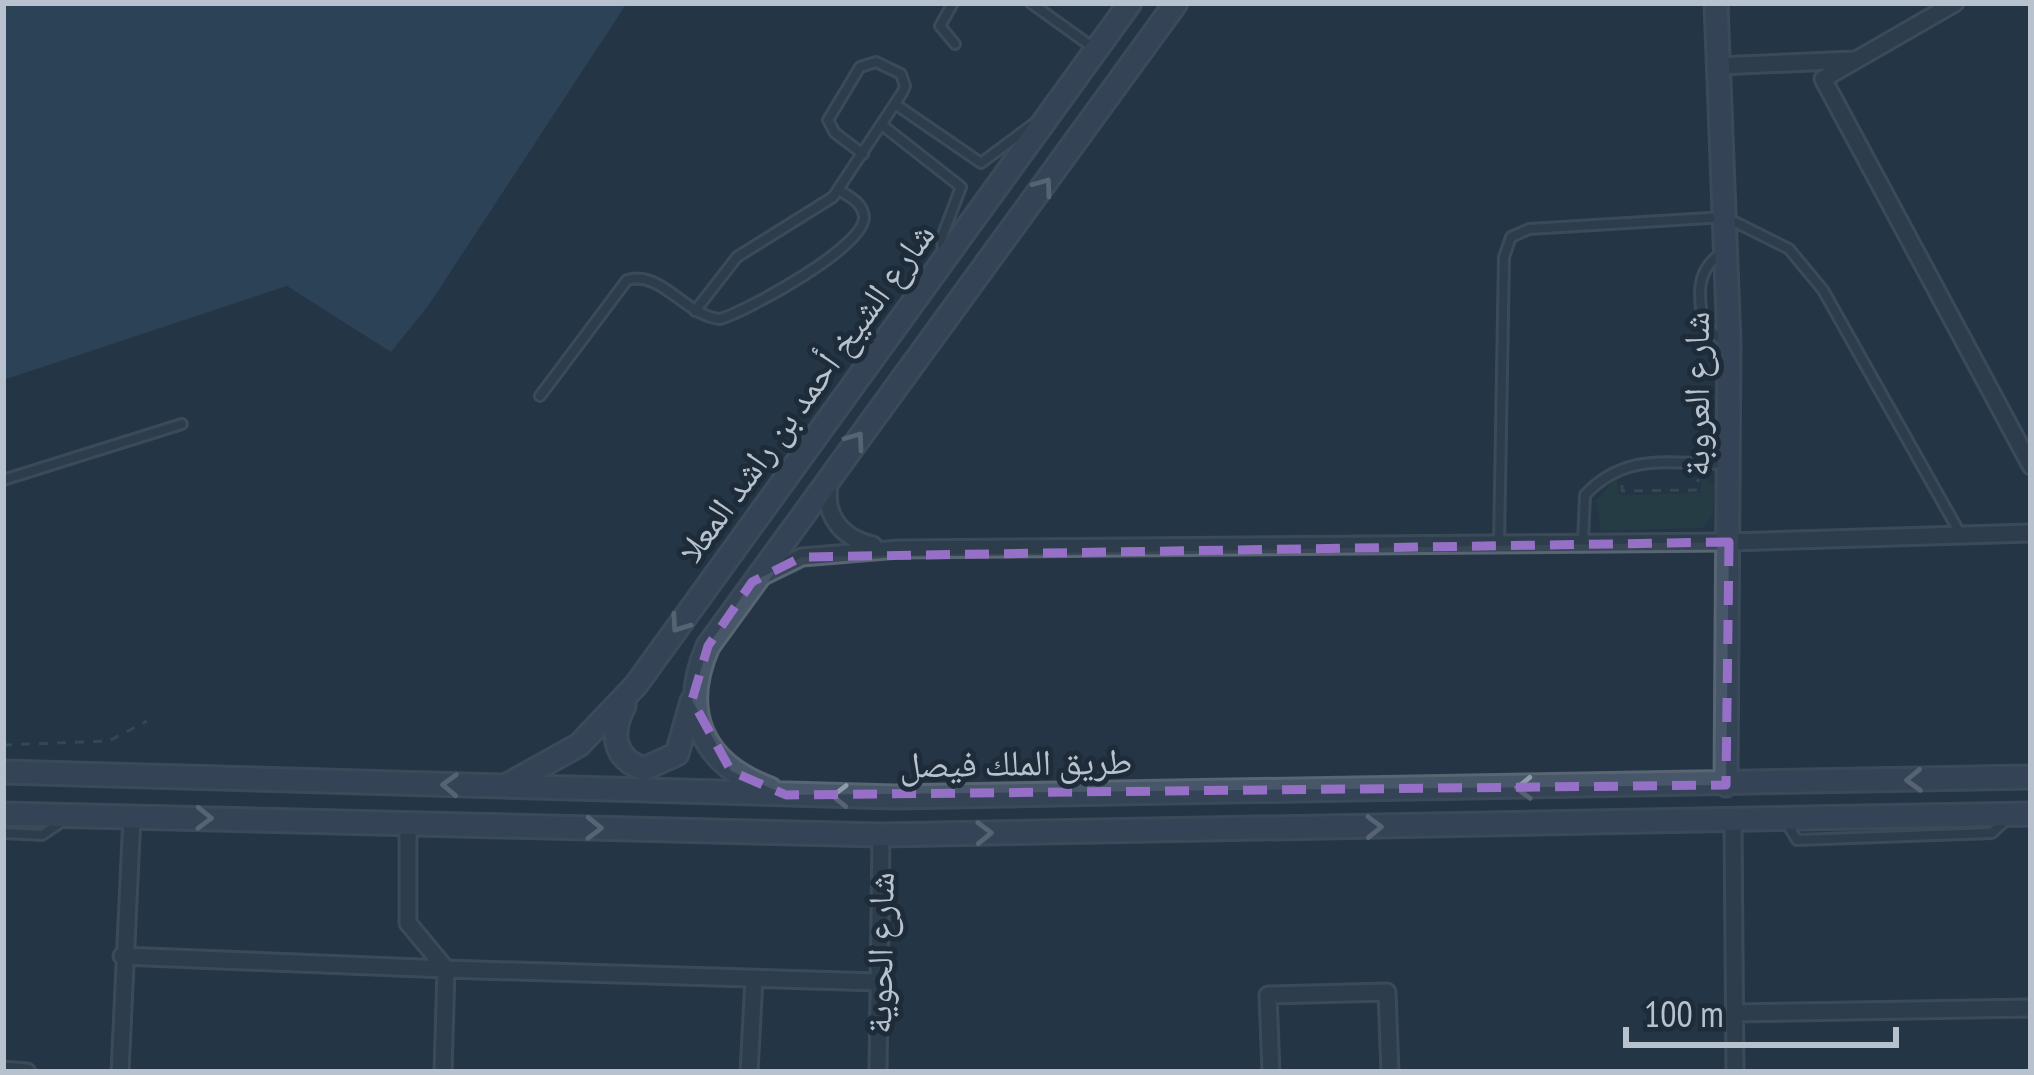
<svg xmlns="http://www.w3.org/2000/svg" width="2034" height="1075" font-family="'PT Sans Narrow','Noto Naskh Arabic',sans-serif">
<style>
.green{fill:#274546}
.water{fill:#37526e}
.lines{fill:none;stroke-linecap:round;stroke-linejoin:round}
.lane-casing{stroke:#586572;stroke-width:14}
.street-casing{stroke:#586572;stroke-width:21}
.secondary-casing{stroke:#586572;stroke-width:27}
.path{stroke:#456262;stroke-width:3;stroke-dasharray:9 9;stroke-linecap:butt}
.lane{stroke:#394755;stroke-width:8}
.street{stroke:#394755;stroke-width:15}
.secondary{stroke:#475668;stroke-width:21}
.oneway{stroke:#909caa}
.marked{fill:none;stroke:#9670c6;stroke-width:9;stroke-dasharray:24 15;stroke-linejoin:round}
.labels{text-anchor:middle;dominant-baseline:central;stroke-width:10;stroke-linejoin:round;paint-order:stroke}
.street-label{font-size:36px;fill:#b7c2ce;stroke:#1e2c3a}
</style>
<rect width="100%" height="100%" fill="#253546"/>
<path class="green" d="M1701,477L1714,484L1713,515L1702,528L1601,531L1597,500L1616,478L1619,495L1701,493Z"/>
<path class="water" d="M3,3H627L428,306L391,352L287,286L3,380Z"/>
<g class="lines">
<g class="lane-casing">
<path id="lane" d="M953,3L940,26L955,44
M1031,3L1095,49
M895,104L981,163L1032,125
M882,125L961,187L942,237L943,255
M1719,255C1695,272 1699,297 1703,324L1724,342
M695,311L737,257L833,197L902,93L905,86L901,74L876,62L860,67L828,120L835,133L863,154
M540,396L627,280C662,270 685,316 720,319C747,311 865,247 864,217C863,203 850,197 839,190
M3,480L182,424
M1583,542L1585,495C1626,451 1672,464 1728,464
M1499,545L1504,257L1511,237L1529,229L1725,217L1789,249L1823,290L1961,535
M1786,822L1797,840L1992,833L2007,819
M3,833L42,835L63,821"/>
</g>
<g class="street-casing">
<path id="street" d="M1955,3L1823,79L2031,466
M1719,66L1854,60
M830,480C822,513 840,538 873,545
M761,577L802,557L899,549L1729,542L2031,533
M408,823V923L446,969L878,982
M1733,823L1735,1072
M122,956L446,969L443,1072
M1735,1013L2031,1008
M3,1070L27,1072
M120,1072L132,816
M749,1072L754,979
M878,1072L881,835
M1271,1072L1268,995L1387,992L1390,1072"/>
</g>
<g class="secondary-casing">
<path id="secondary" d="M1716,3L1729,343L1726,785
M624,706C610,732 613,759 644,769L677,754L692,701
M3,772L895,797L2031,777
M507,785L579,745L636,685L1130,3
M770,789C702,764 679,712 708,646L1176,3
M3,814L881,835L2031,814"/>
</g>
<path class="path" d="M1622,485V491L1698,490V479
M3,745L109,741L147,721"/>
<use href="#lane" class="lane"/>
<use href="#street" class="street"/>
<use href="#secondary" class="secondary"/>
</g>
<defs><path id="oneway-chevron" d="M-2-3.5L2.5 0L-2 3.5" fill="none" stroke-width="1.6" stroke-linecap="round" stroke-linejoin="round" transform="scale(3)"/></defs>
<g class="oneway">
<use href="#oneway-chevron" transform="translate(1044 186) rotate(-54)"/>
<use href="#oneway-chevron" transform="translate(856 440) rotate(-54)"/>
<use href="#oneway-chevron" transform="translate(679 624) rotate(125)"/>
<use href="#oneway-chevron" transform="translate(1914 780) rotate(178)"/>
<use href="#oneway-chevron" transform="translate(450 785) rotate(-178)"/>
<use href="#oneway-chevron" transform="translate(1524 788) rotate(179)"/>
<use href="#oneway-chevron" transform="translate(840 796) rotate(-179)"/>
<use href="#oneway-chevron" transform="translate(204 818) rotate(1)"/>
<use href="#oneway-chevron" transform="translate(1374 827) rotate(-1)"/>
<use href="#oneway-chevron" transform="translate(594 828) rotate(1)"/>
<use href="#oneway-chevron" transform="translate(984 833) rotate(-1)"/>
</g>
<path d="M0 0H2034V1075H0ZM1729,542L1726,785L786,795L731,771L692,700L708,646L752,582L802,557Z" fill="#253546" fill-opacity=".55" fill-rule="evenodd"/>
<path class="marked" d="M1729,542L1726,785L786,795L731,771L692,700L708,646L752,582L802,557Z"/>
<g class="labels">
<g class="street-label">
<text transform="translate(805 392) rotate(-54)">شارع الشيخ أحمد بن راشد المعلا</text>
<text transform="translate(1695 394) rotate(-90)">شارع العروبة</text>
<text transform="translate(1016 762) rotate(-1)">طريق الملك فيصل</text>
<text transform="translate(879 953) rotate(-89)">شارع الحوية</text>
</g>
</g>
<rect width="2034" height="1075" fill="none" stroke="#b7c2ce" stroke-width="12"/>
<path d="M1626 1027v18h270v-18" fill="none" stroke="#b7c2ce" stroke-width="6"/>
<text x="1644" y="1027" font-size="36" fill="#b7c2ce" stroke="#1e2c3a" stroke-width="9" paint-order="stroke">100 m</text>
</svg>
